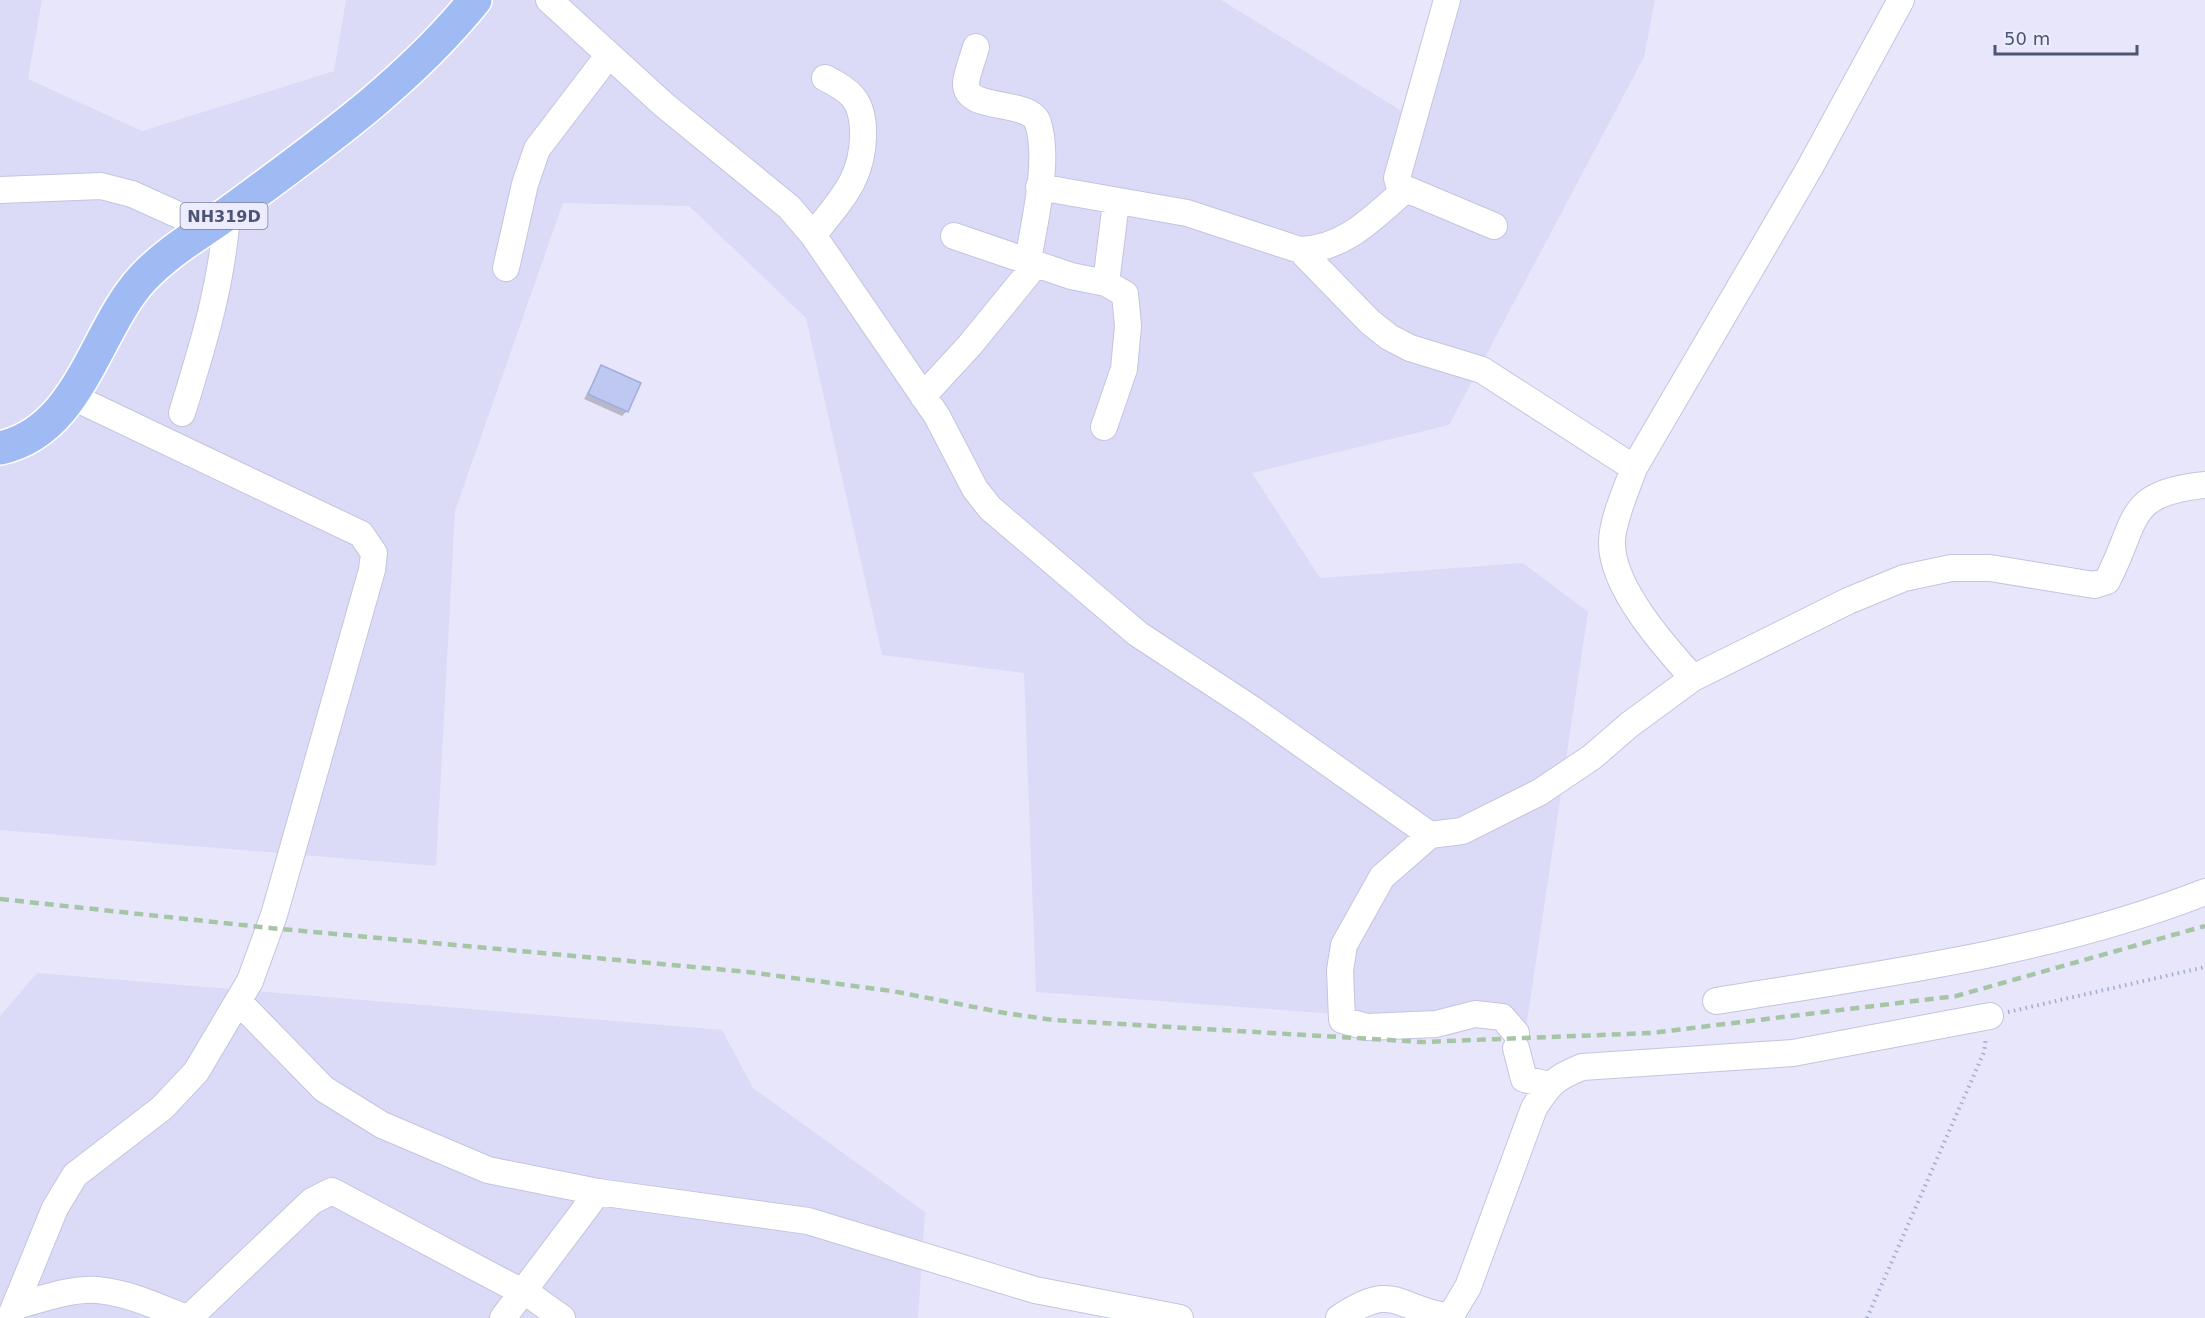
<svg xmlns="http://www.w3.org/2000/svg" width="2205" height="1318" font-family="'DejaVu Sans',sans-serif">
<style>
.residential{fill:#dbdbf8}
.shadow{fill:#0003}
.building{fill:#bfc8f0;stroke:#a0ade1;stroke-width:1.5}
.lines{fill:none;stroke-linecap:round;stroke-linejoin:round}
.minor-casing{stroke:#c2c5e0;stroke-width:28}
.highway-casing{stroke:#fff;stroke-width:36}
.path{stroke:#a2abd4;stroke-width:4;stroke-dasharray:1.5 4.5;stroke-linecap:butt}
.minor{stroke:#fff;stroke-width:26}
.highway{stroke:#a0baf3;stroke-width:33}
.rail{stroke:#a6c5a5;stroke-width:4.5;stroke-dasharray:9 6;stroke-linecap:butt}
.labels{text-anchor:middle;dominant-baseline:central;stroke-width:4.5;stroke-linejoin:round;paint-order:stroke}
.shield{fill:#edecfe;stroke:#7c829d;stroke-width:1.5}
.shield-label{font-size:16px;font-weight:bold;fill:#4c5574}
</style>
<rect width="100%" height="100%" fill="#e7e6fb"/>
<path class="residential" d="M0,0H42L28,79L142,131L334,71L346,0H1221L1423,124L1456,0H1655L1644,57L1449,425L1252,473L1320,578L1523,563L1588,612L1526,1028L1036,992L1024,673L882,655L806,318L689,206L563,203L455,511L436,866L0,830Z
M37,973L722,1030L753,1088L925,1212L918,1318H0V1016Z"/>
<path class="shadow" d="M601,367L627,411L622,416L584,399Z"/>
<path class="building" d="M601,365L641,383L628,412L588,394Z"/>
<g class="lines">
<g class="minor-casing">
<path id="minor" d="M549,0L663,104L789,207L813,235L937,416L975,489L990,508L1138,634L1252,709L1430,835
M1447,0L1397,178L1399,185L1406,189L1494,226
M976,47C973,59 967,72 966,83C965,113 1030,98 1038,123C1050,161 1034,223 1028,261
M1039,187L1187,213L1300,250C1345,249 1374,217 1406,189
M0,190L101,186L132,194L205,227
M813,235C841,200 865,177 863,129C862,100 850,90 825,78
M954,236L1071,276L1106,283L1116,202
M1300,250L1370,322L1389,337L1410,348L1482,370L1634,468
M506,268L525,184L537,149L608,56
M923,396L970,345L1036,264
M182,413C203,345 222,285 227,214
M1104,427L1124,369L1128,326L1125,294L1106,283
M1693,678C1665,647 1611,587 1612,542C1612,521 1627,488 1634,468L1809,169L1901,0
M238,1001L324,1089L382,1125L488,1170L598,1192
M1716,1001C1881,974 2049,953 2205,892
M1516,1033L1502,1017L1475,1014L1436,1024L1367,1027L1342,1020L1340,970L1344,945L1382,877L1430,835L1462,831L1540,792L1592,757L1629,725L1693,678L1848,601L1904,578L1951,568H1990L2094,585L2107,581C2139,520 2124,493 2205,485
M1516,1048L1524,1079L1549,1085
M523,1290L562,1318
M15,1306C40,1300 70,1288 97,1290C129,1293 156,1306 186,1318
M10,1318L55,1208L75,1175L162,1108L196,1072L250,981L274,915L372,570L374,553L361,534L71,396
M189,1318L312,1201L332,1191L522,1292
M503,1318L598,1192L808,1221L1035,1290L1180,1318
M1339,1318C1396,1280 1395,1309 1450,1317L1468,1287L1534,1108C1550,1083 1555,1078 1582,1067L1793,1053L1990,1016"/>
</g>
<g class="highway-casing">
<path id="highway" d="M0,448C80,431 94,332 142,279C170,249 203,232 235,208C320,145 408,83 475,0"/>
</g>
<path class="path" d="M2008,1012L2205,967
M1867,1318L1984,1052L1986,1037"/>
<use href="#minor" class="minor"/>
<use href="#highway" class="highway"/>
<path class="rail" d="M0,899L270,928L748,972L892,991L1005,1013L1053,1020L1423,1042L1651,1033L1956,996L2205,926"/>
</g>
<g class="labels">
<rect class="shield" x="180.5" y="203" width="87" height="26" rx="4.5"/>
<g class="shield-label">
<text x="224" y="216">NH319D</text>
</g>
</g>
<path d="M1995 45v9h142v-9" fill="none" stroke="#4c5574" stroke-width="3"/>
<text x="2004" y="45" font-size="18" fill="#4c5574" stroke="#edecfe" stroke-width="4.5" paint-order="stroke">50 m</text>
</svg>
